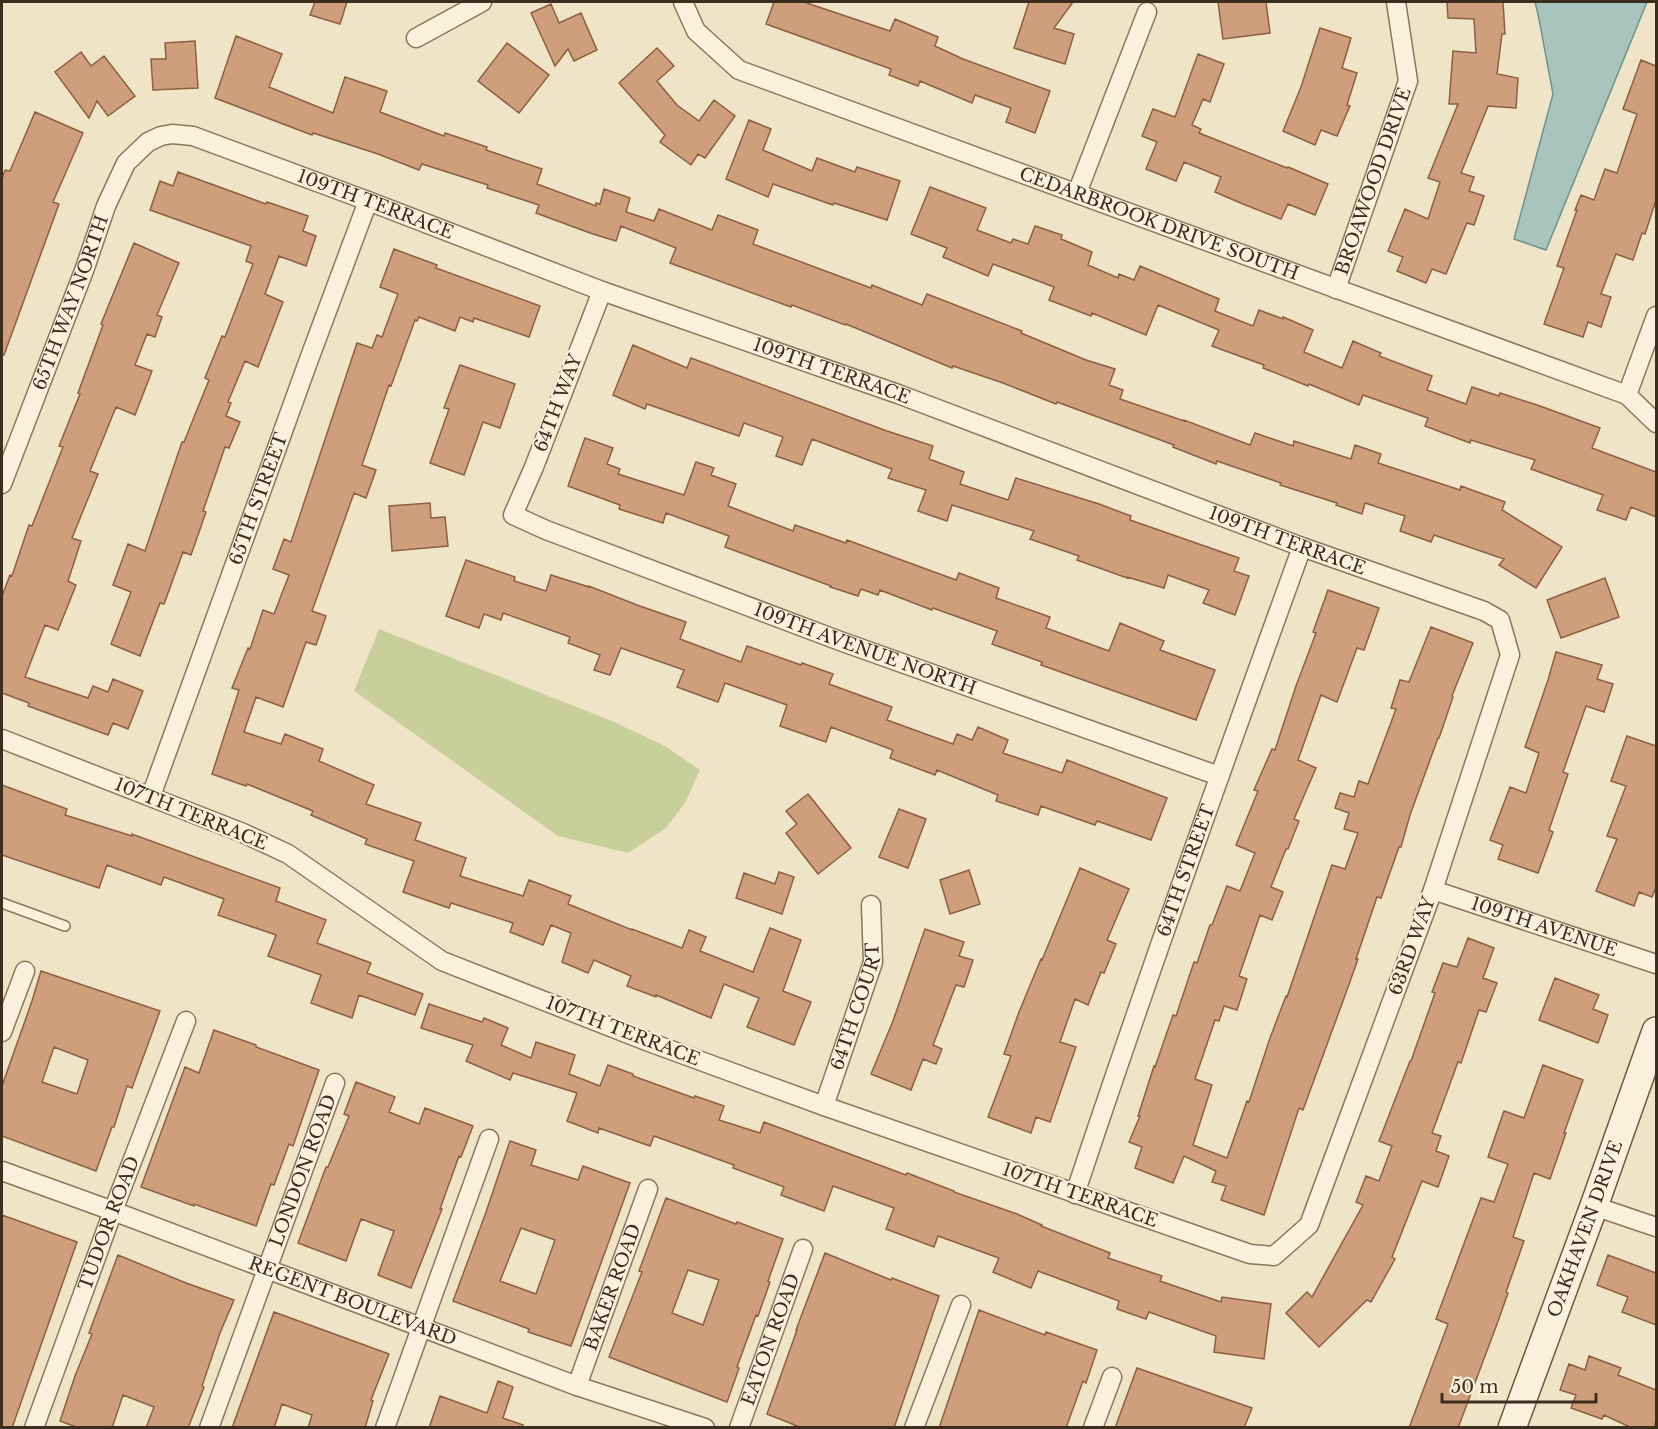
<svg xmlns="http://www.w3.org/2000/svg" width="1658" height="1429" font-family="'Libre Baskerville',serif">
<style>
.green{fill:#c9cf9b}
.water{fill:#a9c4bc;stroke:#6f938a;stroke-width:1.5}
.building{fill:#cf9f7d;stroke:#8d5f41;stroke-width:1.5;fill-rule:evenodd}
.lines{fill:none;stroke-linecap:round;stroke-linejoin:round}
.lane-casing{stroke:#8d765c;stroke-width:12}
.street-casing{stroke:#8d765c;stroke-width:21}
.secondary-casing{stroke:#6f573f;stroke-width:30}
.lane{stroke:#faf1dc;stroke-width:9}
.street{stroke:#faf1dc;stroke-width:18}
.secondary{stroke:#faf1dc;stroke-width:27}
.labels{text-anchor:middle;dominant-baseline:central;stroke-width:4.5;stroke-linejoin:round;paint-order:stroke}
.street-label{font-size:18px;fill:#3d2e20;stroke:#f7eed8}
</style>
<rect width="100%" height="100%" fill="#f0e4c8"/>
<path class="green" d="M379,629L612,721L665,746L700,770L685,803L666,828L628,853L558,836L354,691Z"/>
<path class="water" d="M1535,2H1647L1546,250L1514,239L1553,94L1539,19Z"/>
<path class="building" d="M315,2H347L340,24L310,15Z
M774,2H804L890,31L895,19L938,37L935,46L963,59L1050,91L1035,133L1006,122L1011,108L975,95L972,103L920,81L918,86L889,75L891,69L766,24Z
M1029,2H1073L1054,28L1074,34L1065,64L1014,48Z
M1218,2H1266L1270,33L1223,39Z
M1447,2H1503L1505,34H1502L1497,74L1518,78L1516,108L1488,106L1461,173L1474,177L1469,191L1484,196L1474,225L1467,223L1446,274L1432,269L1426,283L1397,271L1403,257L1388,251L1405,209L1428,219L1440,182L1428,178L1458,104H1449L1453,51L1476,53L1474,19L1448,18Z
M551,4L559,23L581,13L597,50L574,61L568,49L555,66L531,13Z
M1320,28L1351,38L1342,68L1357,73L1347,105L1350,106L1337,136L1321,130L1315,145L1283,131L1301,87Z
M236,36L282,54L269,87L333,113L345,77L387,91L380,112L444,136L445,133L487,147L486,150L542,169L537,184L596,206V203L600,204L604,189L630,198L626,212L654,221L659,209L712,230L718,215L758,230L753,244L871,288L872,285L922,305L927,294L1022,331L1021,333L1086,360L1115,369L1109,385L1123,390L1120,399L1184,421V420L1250,445L1255,433L1293,446L1294,441L1351,459L1355,445L1381,454L1378,463L1460,490L1461,486L1505,502L1502,510L1562,547L1536,588L1499,565L1504,559L1434,535L1431,542L1400,531L1405,516L1365,503L1362,514L1336,505L1337,503L1280,485L1281,483L1217,461L1216,464L1173,447L1174,445L1057,402L1056,404L1003,383L953,366L952,368L846,324L845,325L792,305L791,307L670,263L676,248L621,226L616,241L590,233L536,213L539,205L487,188L488,185L422,164L419,170L378,154L313,133L312,135L215,98Z
M195,41L198,88L153,90L151,59H166L165,43Z
M507,43L549,75L519,113L478,81Z
M657,48L674,66L657,81L677,105L699,121L714,100L735,116L705,158L698,154L691,165L660,142L665,135L619,83Z
M81,52L91,66L104,56L135,96L108,116L97,101L89,118L55,72Z
M1198,54L1224,64L1210,102L1203,99L1192,125L1201,129L1199,133L1287,168L1288,167L1328,184L1315,215L1288,204L1281,219L1243,204L1215,192L1221,177L1184,162L1176,181L1146,169L1157,142L1142,136L1153,109L1175,117Z
M1641,60L1656,66V200L1645,234L1642,233L1633,260L1616,254L1601,294L1611,297L1601,327L1588,322L1583,337L1544,324L1564,268L1557,266L1577,210H1575L1581,195L1594,200L1605,169L1617,173L1637,114L1623,109Z
M35,112L83,133L53,202L59,204L4,355H2V179L5,170L10,171Z
M749,120L771,129L763,150L812,171L817,158L855,172L857,167L900,181L887,220L834,203L833,205L773,184L768,197L726,179Z
M178,172L266,204L267,202L308,216L303,231L316,236L306,266L279,256L265,294L283,302L258,367L245,361L228,402L231,403L226,416L240,422L229,448L225,447L203,511L206,512L191,555L183,552L164,604L160,603L140,656L111,644L131,592L113,585L128,544L145,551L182,442H184L209,380L205,378L222,336L225,337L253,264L246,261L251,246L150,210L160,181L173,186Z
M930,187L986,208L977,230L1011,243L1013,239L1028,244L1035,226L1062,235L1061,239L1092,252L1088,265L1118,278L1119,274L1134,280L1140,266L1219,299L1215,311L1253,326L1259,310L1283,319V317L1313,330L1304,352L1342,368L1353,341L1381,353L1379,356L1432,376L1427,390L1466,404L1472,387L1499,396L1500,393L1540,406L1600,428L1592,448L1656,472V517L1631,507L1626,520L1597,510L1603,495L1531,469L1535,460L1471,440L1470,443L1425,426L1428,418L1363,395L1359,405L1309,384L1308,386L1263,368L1264,365L1212,346L1219,330L1158,305L1146,335L1092,313L1091,316L1049,300L1054,287L993,264L988,276L943,257L947,248L911,234Z
M134,243L179,263L157,315L162,317L155,337L147,334L135,365L152,371L135,415L116,407L90,471L98,474L72,538L81,541L68,581L76,585L58,630L45,625L25,677L88,698L93,686L108,692L113,679L143,691L128,729L113,723L108,735L28,706L29,703L2,693V596L10,575L12,576L29,525L32,526L63,447L59,446L80,394L78,393L103,325L101,324Z
M394,249L437,265L436,268L540,306L529,337L474,318L473,322L460,317L455,331L419,317L417,321L415,320L391,386L389,385L362,465L376,470L366,498L354,493L312,611L326,616L316,645L306,642L283,707L256,697L244,732L281,744L285,734L323,749L319,761L374,785L366,804L421,823L415,840L466,858L460,876L523,896L529,880L571,896L568,904L632,930V929L682,948L689,930L706,937L700,951L753,972L770,928L801,940L783,991L811,1002L794,1045L747,1027L759,998L724,984L711,1018L656,995V997L627,986L631,976L594,960L588,973L562,962L571,933L551,925L543,945L510,932L513,923L451,903L449,908L403,892L414,861L365,844L367,839L311,815L313,811L247,784L246,786L212,774L239,690L232,688L248,648L250,649L263,610L274,614L289,575L273,569L284,539L291,542L357,343L372,348L377,335L382,337L398,294L380,287Z
M633,345L687,368L691,358L887,431L933,446L929,459L964,472L960,484L1008,500L1016,478L1099,504L1131,516L1130,520L1239,558L1234,571L1249,576L1235,615L1203,603L1209,590L1168,575L1164,588L1127,577V578L1077,560L1079,556L1030,539L1034,531L952,505L947,521L918,511L926,490L888,478L892,469L812,439L802,465L776,456L783,437L744,423L739,436L647,404L645,409L613,395Z
M460,365L515,384L500,428L483,422L464,475L430,463L449,409L444,408Z
M585,438L613,448L607,464L620,469L618,474L684,495L696,462L714,468L711,475L736,484L728,506L793,531L795,525L846,543L847,540L956,580L959,573L999,588L996,598L1050,617L1046,628L1109,651L1120,623L1164,641L1160,650L1215,670L1196,720L1041,665L1042,662L992,644L997,631L933,608L932,610L880,590L878,595L861,589L858,596L830,587L831,586L725,547L729,536L666,513L663,523L619,509L620,505L568,486Z
M430,503L431,518L445,517L448,546L392,551L389,506Z
M466,560L515,577L514,581L546,591L551,575L589,587V586L637,605L686,622L680,639L741,662L747,646L801,665L802,663L833,674L829,684L892,707L887,720L953,744L957,734L972,740L978,727L1008,740L1003,753L1062,773L1067,760L1167,798L1151,840L1097,821L1095,825L1041,806L1038,815L996,801L998,795L937,770L935,775L890,758L893,750L831,727L826,742L780,726L787,705L725,683L718,702L677,687L684,670L621,648L610,675L594,670L600,655L568,643L570,637L503,613L501,620L484,614L479,628L446,616Z
M1605,578L1619,617L1561,638L1547,600Z
M1328,590L1379,608L1364,650L1357,648L1337,702L1321,695L1298,760L1316,768L1294,819L1299,821L1288,849H1286L1271,887L1283,892L1272,920L1260,915L1239,976L1247,979L1237,1010L1224,1006L1219,1021L1215,1020L1195,1079L1212,1085L1193,1145L1227,1158L1247,1101L1249,1102L1270,1038L1286,996L1287,997L1332,865L1345,869L1358,833L1344,829L1349,813L1335,808L1340,793L1354,797L1359,781L1368,784L1396,709L1391,708L1400,680L1409,682L1431,627L1473,643L1452,696L1453,697L1439,738H1438L1410,815L1401,847H1399L1381,898L1377,897L1356,959H1358L1347,990L1303,1110L1299,1108L1264,1215L1221,1200L1226,1186L1212,1182L1216,1171L1184,1156L1173,1183L1135,1168L1142,1147L1129,1142L1140,1116H1138L1154,1066L1155,1067L1173,1015L1176,1016L1194,962L1197,963L1210,925H1212L1227,886L1240,891L1255,853L1236,845L1258,791L1254,790L1272,749L1275,750L1296,686L1316,633L1313,632Z
M1556,652L1602,665L1597,679L1613,684L1604,712L1586,706L1563,772L1568,774L1549,830L1553,832L1538,873L1498,859L1503,845L1490,840L1510,787L1526,793L1539,753L1525,747L1548,680Z
M1627,736L1656,746V887L1652,897L1639,892L1634,906L1596,891L1617,839L1607,836L1626,786L1611,781Z
M2,785L67,809L65,815L132,836V834L280,888L276,901L326,920L317,943L371,963L367,973L423,994L415,1015L359,995L352,1018L311,1003L321,975L268,956L276,935L218,915L224,899L164,877L161,885L107,865L99,888L2,855Z
M808,794L851,848L818,874L786,833L797,824L786,811Z
M899,809L926,819L908,868L879,857Z
M1080,868L1129,889L1107,940L1116,944L1104,973L1101,972L1088,1005L1075,999L1060,1042L1076,1047L1050,1122L1036,1117L1031,1133L988,1117L1011,1056L1004,1054L1019,1012L1041,959L1042,960Z
M969,870L980,904L950,914L940,880Z
M779,872L794,877L782,914L736,898L744,873L775,884Z
M925,929L964,942L959,956L973,960L964,987L956,985L933,1045L942,1049L936,1064L923,1059L911,1090L871,1074L893,1021Z
M1468,938L1494,948L1483,978L1497,983L1486,1012L1479,1010L1461,1063L1458,1062L1432,1133L1441,1136L1436,1151L1449,1156L1438,1187L1422,1181L1392,1257L1395,1259L1371,1302L1367,1300L1319,1347L1286,1313L1307,1292L1312,1297L1363,1205L1356,1202L1366,1176L1379,1181L1392,1146L1379,1141L1410,1061H1411L1435,993L1432,992L1443,963L1457,967Z
M41,971L160,1011L132,1088L127,1086L114,1127H112L96,1171L2,1136V1086L32,1001ZM54,1047L88,1060L77,1094L42,1082Z
M1555,978L1599,995L1593,1009L1608,1015L1598,1043L1539,1020Z
M429,1004L482,1022L484,1018L508,1028L501,1045L531,1058L536,1042L575,1055L569,1074L600,1086L608,1065L633,1074V1076L694,1098L695,1096L724,1106L719,1120L760,1133L764,1122L906,1175L907,1173L954,1191V1192L1017,1214L1042,1225L1041,1226L1110,1253L1108,1258L1162,1276L1160,1281L1221,1302L1222,1297L1271,1304L1264,1359L1214,1352L1216,1336L1149,1312L1146,1319L1117,1309L1119,1301L1038,1271L1031,1288L993,1272L999,1258L938,1236L934,1247L886,1229L894,1208L833,1186L824,1211L781,1195L784,1187L733,1168L734,1165L654,1136L650,1146L599,1128L598,1133L567,1121L577,1093L513,1073L510,1080L466,1061L473,1045L421,1028Z
M214,1030L256,1045V1047L319,1070L293,1146L289,1144L274,1185L271,1184L256,1226L194,1204V1206L141,1187L185,1067L199,1073Z
M1543,1065L1583,1080L1564,1133H1566L1550,1179L1534,1173L1513,1237L1524,1241L1506,1292L1508,1293L1497,1324L1458,1428H1409L1448,1324L1436,1319L1481,1198L1494,1202L1508,1164L1488,1157L1504,1111L1524,1118Z
M356,1082L395,1097L389,1112L419,1124L425,1108L473,1126L461,1157L459,1156L440,1209H442L411,1288L378,1275L394,1231L361,1219L346,1261L298,1243L326,1167H328L349,1116L344,1114Z
M510,1141L536,1150L531,1165L578,1180L583,1166L630,1183L571,1346L528,1332L529,1329L453,1301L485,1215ZM521,1228L555,1240L536,1294L500,1281Z
M666,1198L736,1224L737,1222L783,1239L768,1281L770,1282L758,1316L756,1315L737,1367L739,1368L727,1402L609,1357L642,1272L639,1271ZM688,1270L719,1280L703,1325L672,1313Z
M2,1215L77,1242L12,1428H2Z
M825,1253L891,1280L892,1278L939,1296L894,1428H802L767,1414L797,1330H796Z
M118,1255L186,1283L234,1300L220,1333L202,1386L204,1387L188,1428H146L154,1407L123,1395L112,1428H79L60,1421L75,1376L92,1334L89,1333Z
M1608,1255L1656,1273V1325L1622,1312L1628,1297L1597,1285Z
M979,1310L1045,1335L1046,1332L1097,1350L1086,1383L1083,1381L1066,1428H939Z
M274,1312L389,1354L371,1400L373,1401L365,1428H308L312,1415L282,1404L274,1428H232Z
M1589,1356L1621,1368L1618,1375L1656,1390V1420L1654,1428H1632L1604,1415L1602,1419L1571,1408L1576,1395L1560,1390L1569,1364L1585,1370Z
M1137,1368L1252,1408L1244,1428H1115Z
M498,1381L513,1387L503,1418L523,1425L522,1428H429L440,1396L487,1413Z"/>
<g class="lines">
<g class="lane-casing">
<path id="lane" d="M2,903L65,926"/>
</g>
<g class="street-casing">
<g id="street">
<path id="s1" d="M683,2L696,31L739,70L1627,395L1656,423"/>
<path d="M416,38L482,2"/>
<path d="M1077,193L1147,12"/>
<path id="s2" d="M1336,289L1408,81L1396,2"/>
<path id="s3" d="M602,291L534,467L513,515L546,530L840,641L1219,776"/>
<path d="M1627,395L1656,316"/>
<path id="s4" d="M2,484L85,268L106,206L126,163L148,142L161,136L172,134L193,136L368,201L602,291L898,394L1302,547L1484,611L1500,620L1510,655L1433,890L1309,1225L1274,1256L1250,1254L824,1106L649,1042L442,961L288,854L243,833L2,739"/>
<path id="s5" d="M151,796L308,362L368,201"/>
<path id="s6" d="M1433,890L1656,964"/>
<path d="M2,1032L25,971"/>
<path id="s7" d="M824,1106L873,962L871,905"/>
<path id="s8" d="M2,1171L113,1211L577,1386L705,1428"/>
<path id="s9" d="M1075,1194C1147,977 1224,762 1302,547"/>
<path d="M1594,1206L1656,1227"/>
<path id="s10" d="M577,1386L648,1189"/>
<path id="s11" d="M34,1428L113,1211L186,1021"/>
<path id="s12" d="M209,1428L335,1083"/>
<path d="M385,1428L489,1139"/>
<path id="s13" d="M739,1428L803,1249"/>
<path d="M914,1428L961,1305"/>
<path d="M1093,1428L1112,1377"/>
</g>
</g>
<g class="secondary-casing">
<g id="secondary">
<path id="s14" d="M1512,1428L1594,1206L1656,1031"/>
</g>
</g>
<use href="#lane" class="lane"/>
<use href="#street" class="street"/>
<use href="#secondary" class="secondary"/>
</g>
<g class="labels">
<g class="street-label">
<text stroke="none"><textPath href="#s2" startOffset="114">BROAWOOD DRIVE</textPath></text>
<text stroke="none"><textPath href="#s4" startOffset="616">109TH TERRACE</textPath></text>
<text stroke="none"><textPath href="#s1" startOffset="537">CEDARBROOK DRIVE SOUTH</textPath></text>
<text stroke="none"><textPath href="#s4" startOffset="194">65TH WAY NORTH</textPath></text>
<text stroke="none"><textPath href="#s4" startOffset="1102">109TH TERRACE</textPath></text>
<text transform="translate(558 403) rotate(-69)">64TH WAY</text>
<text stroke="none"><textPath href="#s5" startOffset="316">65TH STREET</textPath></text>
<text stroke="none"><textPath href="#s4" startOffset="1588">109TH TERRACE</textPath></text>
<text stroke="none"><textPath href="#s3" startOffset="618">109TH AVENUE NORTH</textPath></text>
<text transform="translate(191 814) rotate(22)">107TH TERRACE</text>
<text stroke="none"><textPath href="#s9" startOffset="342">64TH STREET</textPath></text>
<text stroke="none"><textPath href="#s6" startOffset="117">109TH AVENUE</textPath></text>
<text transform="translate(1412 946) rotate(-70)">63RD WAY</text>
<text stroke="none"><textPath href="#s7" startOffset="105">64TH COURT</textPath></text>
<text transform="translate(623 1031) rotate(21)">107TH TERRACE</text>
<text stroke="none"><textPath href="#s12" startOffset="274">LONDON ROAD</textPath></text>
<text transform="translate(1080 1195) rotate(19)">107TH TERRACE</text>
<text stroke="none"><textPath href="#s11" startOffset="218">TUDOR ROAD</textPath></text>
<text stroke="none"><textPath href="#s14" startOffset="212">OAKHAVEN DRIVE</textPath></text>
<text stroke="none"><textPath href="#s10" startOffset="105">BAKER ROAD</textPath></text>
<text stroke="none"><textPath href="#s8" startOffset="374">REGENT BOULEVARD</textPath></text>
<text stroke="none"><textPath href="#s13" startOffset="94">EATON ROAD</textPath></text>
</g>
</g>
<rect width="1658" height="1429" fill="none" stroke="#3d2e20" stroke-width="6"/>
<path d="M1442 1393v9h154v-9" fill="none" stroke="#3d2e20" stroke-width="3"/>
<text x="1451" y="1393" font-size="18" fill="#3d2e20" stroke="#f7eed8" stroke-width="4.5" paint-order="stroke">50 m</text>
</svg>
